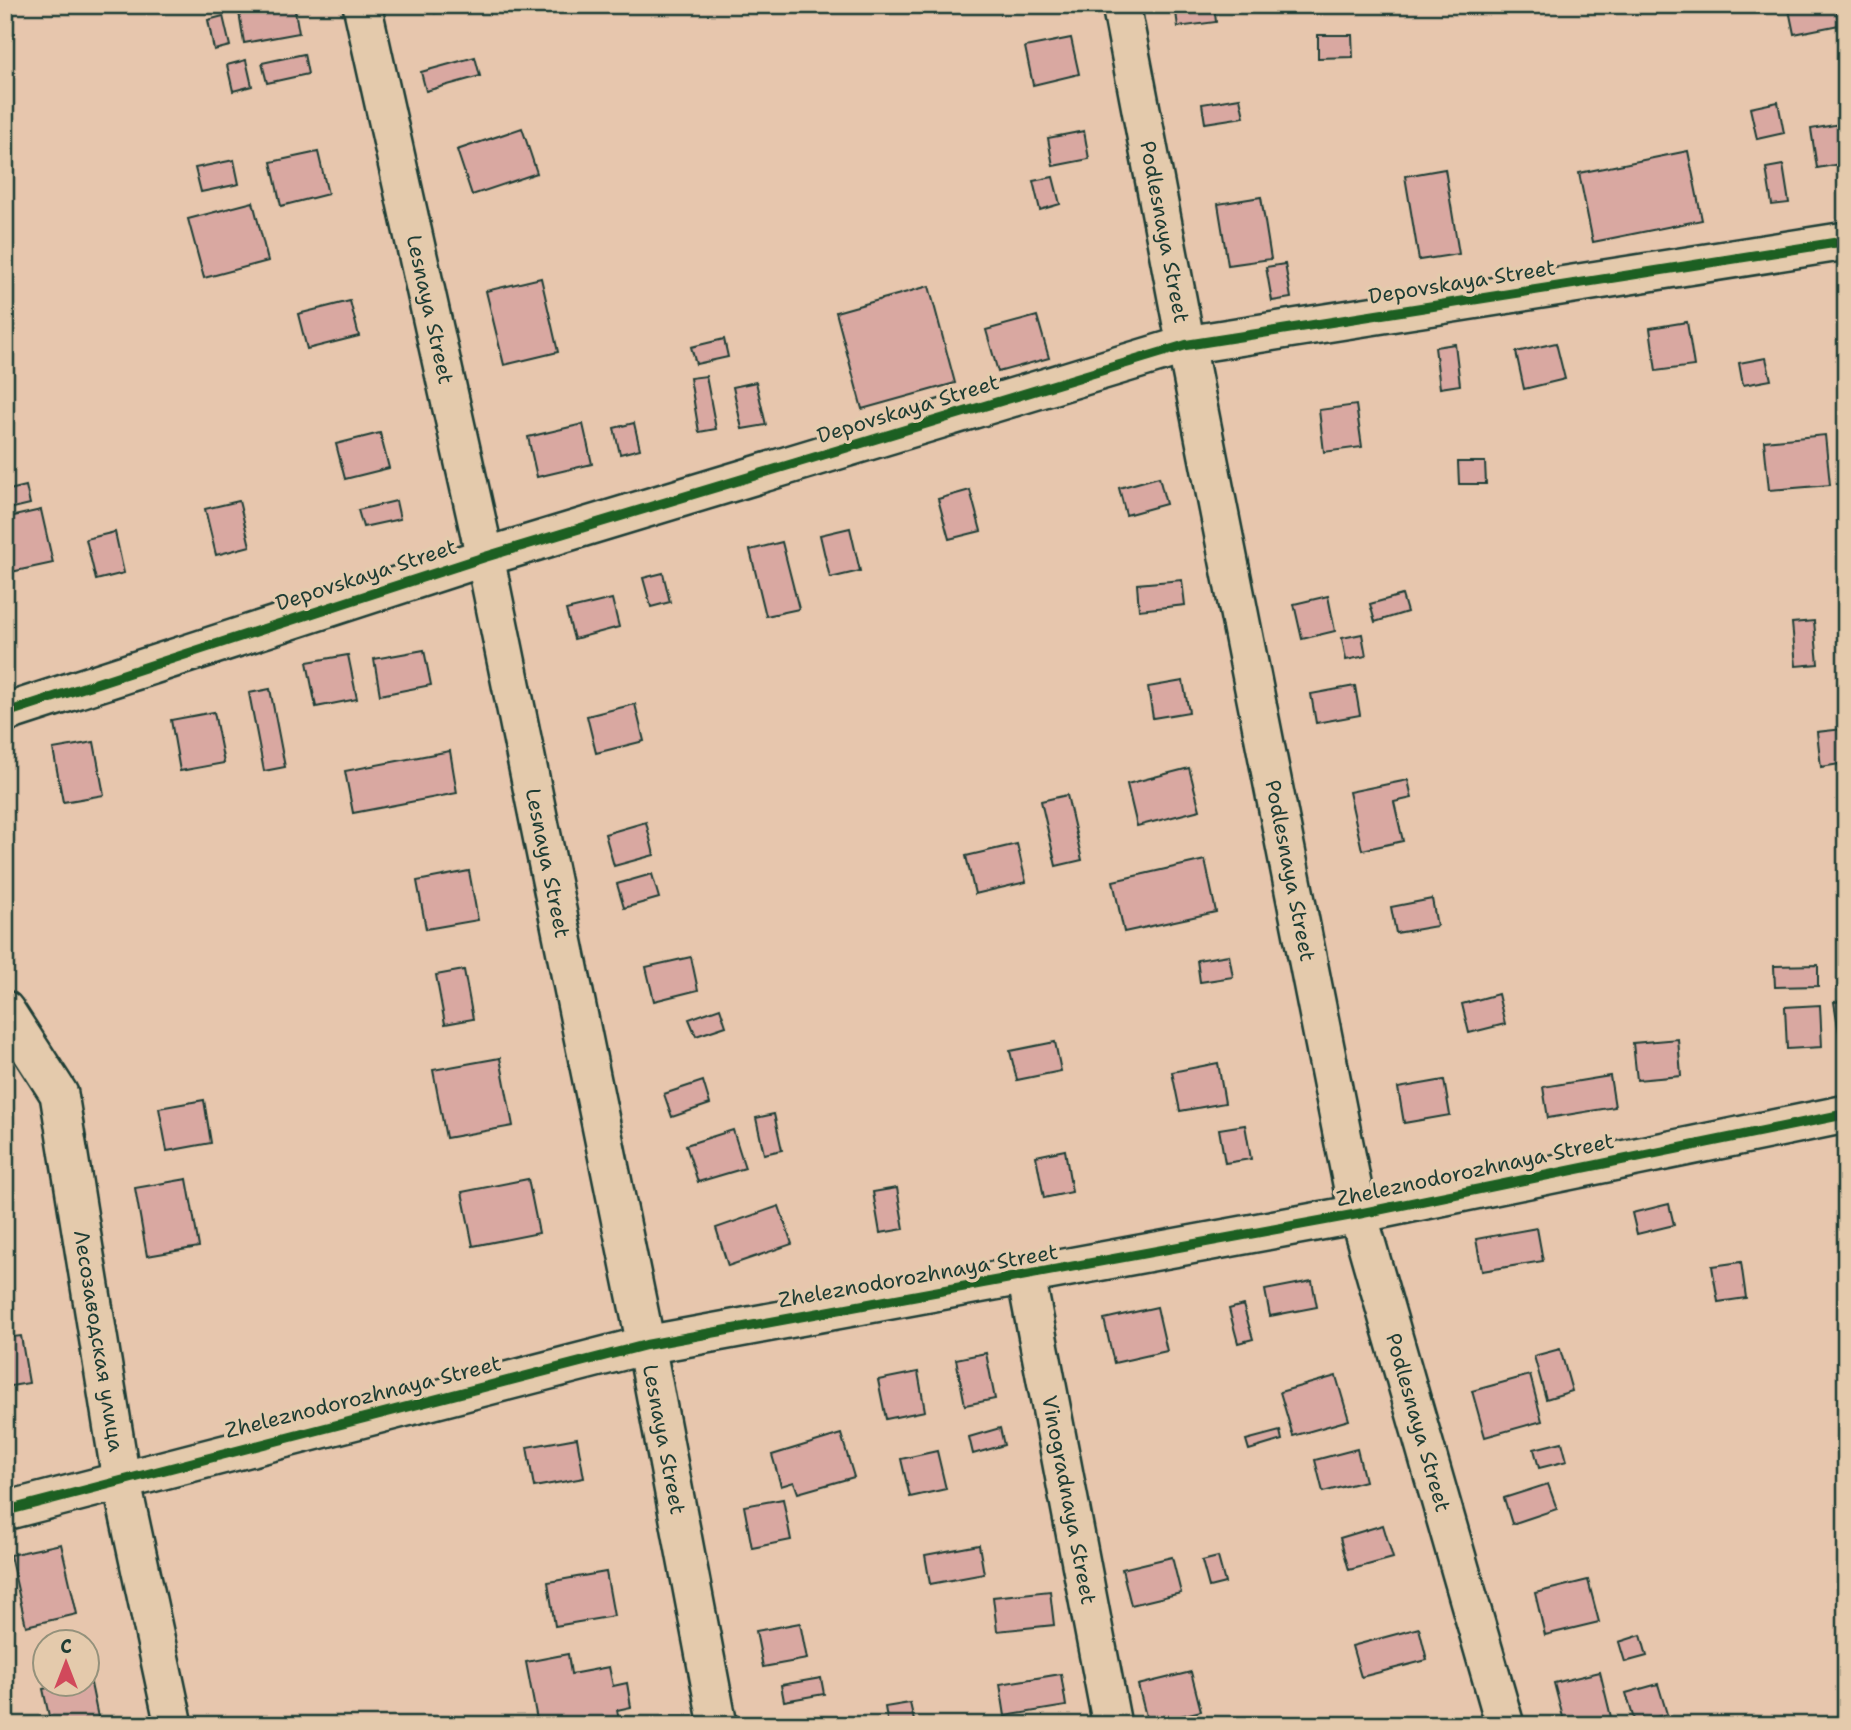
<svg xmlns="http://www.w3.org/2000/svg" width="1851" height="1730" font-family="'Shantell Sans',sans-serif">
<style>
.building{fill:#d9a8a1;stroke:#1f3d34;stroke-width:2}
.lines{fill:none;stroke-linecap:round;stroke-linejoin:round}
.minor-casing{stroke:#1f3d34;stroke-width:42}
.minor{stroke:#e4caac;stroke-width:37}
.cycleway-casing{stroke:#e4caac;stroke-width:15}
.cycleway{stroke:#1b5e20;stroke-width:10}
.labels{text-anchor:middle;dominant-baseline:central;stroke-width:7;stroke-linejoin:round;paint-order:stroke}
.street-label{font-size:21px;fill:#1f3d34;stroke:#e4caac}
</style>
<rect width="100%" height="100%" fill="#e7c6ad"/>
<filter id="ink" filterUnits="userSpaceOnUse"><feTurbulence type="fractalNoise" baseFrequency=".0143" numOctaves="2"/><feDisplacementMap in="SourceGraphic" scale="14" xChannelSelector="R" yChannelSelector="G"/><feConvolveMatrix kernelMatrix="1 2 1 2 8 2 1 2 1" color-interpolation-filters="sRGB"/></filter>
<g filter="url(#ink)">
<path class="building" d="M281,5H294L299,33L244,43L239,12Z
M433,5H470L435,13Z
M1175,5H1214L1216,22L1178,27Z
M1788,5H1835L1839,25L1794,34Z
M223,16L230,46L214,50L208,20Z
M1318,35H1352L1353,57L1318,58Z
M1071,38L1079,74L1033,85L1025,47Z
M304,54L308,74L267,83L262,63Z
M475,57L480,76L426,91L421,72Z
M246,60L252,86L233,91L227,65Z
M1240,98L1244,117L1205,123L1202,104Z
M1778,102L1784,133L1757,139L1750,108Z
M1846,123V163L1817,168L1811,129Z
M522,128L537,173L472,195L457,150Z
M1084,131L1089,159L1053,166L1048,138Z
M1688,151L1702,220L1593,242L1579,173Z
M318,152L328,194L281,206L271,162Z
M234,160L239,184L201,192L195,168Z
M1783,165L1789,203L1772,205L1766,168Z
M1445,169L1459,254L1419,260L1405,176Z
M1053,177L1060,204L1040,210L1033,181Z
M1261,197L1271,259L1228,265L1218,204Z
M253,202L268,261L204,278L188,219Z
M1285,264L1291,298L1272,301L1266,267Z
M541,278L558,352L504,365L486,291Z
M929,286L955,383L862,409L836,312Z
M350,301L359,336L307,349L298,314Z
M1037,316L1049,358L998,372L986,330Z
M1687,322L1694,366L1656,371L1650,328Z
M724,339L728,357L696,364L691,347Z
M1556,343L1565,379L1524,389L1516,352Z
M1455,344L1460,385L1440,388L1435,347Z
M1766,358L1771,380L1743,385L1739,363Z
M706,376L716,429L699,432L690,378Z
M756,382L766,425L742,429L733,387Z
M1356,405L1362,447L1324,452L1319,410Z
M634,423L640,449L620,454L614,428Z
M583,424L592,464L537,477L528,437Z
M380,433L389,468L345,479L336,444Z
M1825,435L1830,485L1769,490L1764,441Z
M1458,462H1485L1486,484H1459Z
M1159,477L1166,504L1126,515L1119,488Z
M26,486L30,504L5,510V491Z
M970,490L981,531L949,539L938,499Z
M239,501L250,546L216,555L205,509Z
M396,501L400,519L363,527L358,510Z
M41,510L53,563L11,572L5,542V518Z
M850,528L860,571L830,578L820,535Z
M115,532L124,573L96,580L86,539Z
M782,542L799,609L766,616L750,550Z
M663,573L670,602L651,607L643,578Z
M1182,580L1185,605L1139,610L1137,584Z
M1402,595L1407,612L1375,622L1370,604Z
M1328,596L1335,631L1302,639L1294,604Z
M612,599L619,627L574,639L566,610Z
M1814,621L1818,664L1796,666L1792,623Z
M1362,634L1366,656L1346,660L1342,638Z
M424,650L431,685L380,695L374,659Z
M348,655L357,699L316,707L307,662Z
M1183,681L1189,712L1153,718L1148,687Z
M1355,686L1360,715L1316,723L1311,694Z
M270,689L285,767L264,771L249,693Z
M635,704L644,741L596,753L587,716Z
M214,712L224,763L180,771L171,720Z
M1843,729L1846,763L1821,767L1817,732Z
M94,742L104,795L63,802L53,749Z
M450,751L457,793L353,813L345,771Z
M1189,768L1200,810L1137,826L1127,784Z
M1408,780L1412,798L1394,802L1403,841L1362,850L1349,792Z
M1067,795L1082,860L1056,866L1041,801Z
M646,822L654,855L614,866L605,834Z
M1017,844L1026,882L975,894L966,856Z
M1205,860L1216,912L1124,932L1113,881Z
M469,871L478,920L426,929L417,881Z
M652,874L659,898L624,908L617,884Z
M1432,899L1437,926L1396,933L1391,907Z
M1229,955L1233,977L1200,982L1197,960Z
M691,957L698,990L654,1001L646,967Z
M1818,965V986L1775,987L1774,966Z
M464,970L473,1019L445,1024L436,975Z
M1498,994L1505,1024L1469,1033L1462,1004Z
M1846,1001V1063H1844L1834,1002Z
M1820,1005L1822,1047L1787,1049L1785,1007Z
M720,1008L726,1026L696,1036L689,1019Z
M1678,1039L1681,1076L1637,1080L1633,1043Z
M1055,1042L1061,1071L1017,1080L1010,1051Z
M500,1058L513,1126L446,1138L433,1070Z
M1218,1063L1225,1103L1180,1111L1172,1072Z
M1610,1076L1615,1107L1548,1118L1543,1087Z
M1444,1080L1450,1115L1404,1123L1398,1088Z
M703,1081L710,1104L672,1117L664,1094Z
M204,1100L211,1143L167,1151L159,1108Z
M774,1114L782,1150L764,1154L756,1118Z
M1245,1125L1251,1159L1225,1163L1219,1129Z
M733,1130L745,1168L698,1182L686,1145Z
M1065,1150L1072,1192L1044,1198L1036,1156Z
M187,1179L199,1247L147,1256L135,1188Z
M528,1179L539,1233L473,1246L462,1192Z
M897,1188L904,1229L880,1233L873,1192Z
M1669,1204L1674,1225L1637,1234L1632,1213Z
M779,1206L792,1244L728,1266L716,1228Z
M1537,1228L1543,1261L1482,1271L1476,1239Z
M1741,1262L1746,1298L1718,1302L1712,1266Z
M1312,1281L1317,1307L1270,1316L1265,1290Z
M1243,1305L1253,1339L1238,1343L1229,1309Z
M1157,1307L1167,1351L1114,1363L1104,1319Z
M21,1336L29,1383L5,1387V1338Z
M1560,1349L1572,1391L1546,1399L1534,1356Z
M986,1353L995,1399L965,1405L956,1359Z
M918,1372L925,1411L886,1419L878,1380Z
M1530,1375L1542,1421L1485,1437L1472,1391Z
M1336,1376L1349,1420L1293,1436L1280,1392Z
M1000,1428L1004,1445L973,1454L969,1437Z
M1280,1431L1282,1440L1249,1450L1246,1440Z
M841,1434L854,1477L798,1493L794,1482L781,1486L772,1455Z
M577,1438L584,1478L534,1487L527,1447Z
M1562,1442L1567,1461L1539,1468L1534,1449Z
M1357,1449L1365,1481L1323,1492L1315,1460Z
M937,1451L946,1489L910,1497L901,1459Z
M1548,1484L1557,1509L1512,1524L1504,1498Z
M783,1499L791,1540L752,1548L744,1506Z
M1383,1525L1393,1558L1349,1570L1340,1538Z
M61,1544L77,1614L26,1626L10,1555Z
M979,1545L984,1574L930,1584L925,1555Z
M1172,1557L1181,1593L1131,1605L1122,1569Z
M1218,1557L1225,1583L1209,1587L1202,1561Z
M606,1572L614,1616L555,1626L548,1582Z
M1588,1580L1599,1622L1545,1635L1535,1593Z
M1050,1591L1054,1625L997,1631L993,1597Z
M800,1623L807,1659L763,1667L756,1631Z
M1419,1628L1427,1660L1361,1677L1352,1646Z
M1641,1635L1647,1656L1625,1662L1619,1642Z
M568,1654L571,1674L609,1667L613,1686L627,1683L631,1707L617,1710L620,1725H538L526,1662Z
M1191,1672L1201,1711L1148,1724L1138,1685Z
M1600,1672L1611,1717L1579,1725H1565L1554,1683Z
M1061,1674L1066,1706L1005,1716L1000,1684Z
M821,1678L824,1694L784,1701L781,1685Z
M90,1679L99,1722L88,1725H51L43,1689L64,1684H88V1680Z
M1658,1684L1667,1714L1635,1723L1626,1693Z
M910,1703L915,1725H888L885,1707Z"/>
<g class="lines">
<g class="minor-casing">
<g id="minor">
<path id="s1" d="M362,5L485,557L646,1345L718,1725"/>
<path id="s2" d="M1121,5L1186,345L1358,1214L1505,1725"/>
<path d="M5,713L485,557L1186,345L1846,241"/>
<path id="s3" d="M5,1010L59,1094L121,1479L174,1725"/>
<path id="s4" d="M1026,1276L1112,1725"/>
<path d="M5,1511L646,1345L1358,1214L1846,1114"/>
</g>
</g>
<use href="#minor" class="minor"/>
<g class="cycleway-casing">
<path id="cycleway" d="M5,713L485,557L1186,345L1846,241
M5,1511L646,1345L1358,1214L1846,1114"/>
</g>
<use href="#cycleway" class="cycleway"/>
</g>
</g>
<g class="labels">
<g class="street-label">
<text stroke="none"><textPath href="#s2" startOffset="231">Podlesnaya Street</textPath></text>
<text transform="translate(1462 282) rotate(-9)">Depovskaya Street</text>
<text stroke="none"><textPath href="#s1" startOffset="312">Lesnaya Street</textPath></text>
<text transform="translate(908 409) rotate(-17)">Depovskaya Street</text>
<text transform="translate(366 575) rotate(-18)">Depovskaya Street</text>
<text stroke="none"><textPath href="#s1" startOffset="878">Lesnaya Street</textPath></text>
<text stroke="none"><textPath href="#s2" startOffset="882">Podlesnaya Street</textPath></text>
<text transform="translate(1475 1170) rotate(-12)">Zheleznodorozhnaya Street</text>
<text transform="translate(918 1276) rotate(-10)">Zheleznodorozhnaya Street</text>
<text stroke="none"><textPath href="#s3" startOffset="350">Лесозаводская улица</textPath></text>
<text transform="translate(363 1397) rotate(-14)">Zheleznodorozhnaya Street</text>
<text stroke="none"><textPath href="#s2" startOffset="1449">Podlesnaya Street</textPath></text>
<text stroke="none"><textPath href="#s1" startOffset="1466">Lesnaya Street</textPath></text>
<text stroke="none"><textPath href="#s4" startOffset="228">Vinogradnaya Street</textPath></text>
</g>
</g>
<rect width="1851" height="1730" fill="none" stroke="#e4caac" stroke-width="28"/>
<rect x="14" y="14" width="1823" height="1702" fill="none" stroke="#1f3d34" stroke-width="2.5" filter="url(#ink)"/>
<g transform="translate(66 1663)"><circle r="33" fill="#e4caac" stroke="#95927c" stroke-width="2"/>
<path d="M0-5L12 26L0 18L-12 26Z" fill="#d1495b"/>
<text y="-10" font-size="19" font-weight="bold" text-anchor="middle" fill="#1f3d34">С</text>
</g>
</svg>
